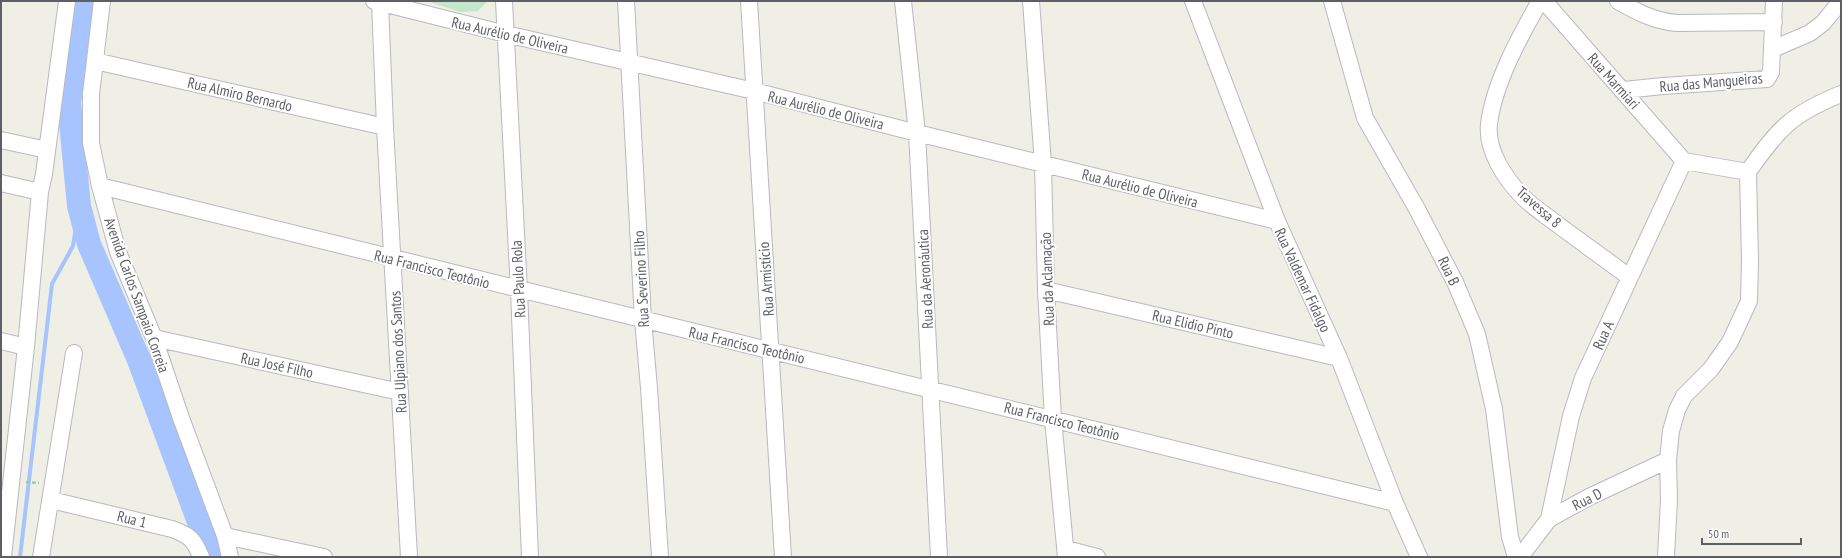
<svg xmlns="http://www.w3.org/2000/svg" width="1842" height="558" font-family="'PT Sans Narrow',sans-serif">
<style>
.green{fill:#c3e7cb}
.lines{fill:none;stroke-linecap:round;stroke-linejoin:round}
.stream{stroke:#a7c4fe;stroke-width:4}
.river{stroke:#a7c4fe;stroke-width:24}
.minor-casing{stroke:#b8b9bf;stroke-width:18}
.path{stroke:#9cc7b3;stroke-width:2.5;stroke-dasharray:4 2;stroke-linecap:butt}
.minor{stroke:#fff;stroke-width:16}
.labels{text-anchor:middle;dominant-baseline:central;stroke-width:4;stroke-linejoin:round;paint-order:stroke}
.street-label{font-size:15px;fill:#5d5f66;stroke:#fff}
</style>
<rect width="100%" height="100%" fill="#efefe6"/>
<path class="green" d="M427,1H488L478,11L460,12Z"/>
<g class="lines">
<path class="stream" d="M20,557L52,284L73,246L79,206"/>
<path class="river" d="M87,1L69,102L79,206L89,244L139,360L212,557"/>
<g class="minor-casing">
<path id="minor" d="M102,1L91,94V143L100,186L118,252L154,338L181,418L225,536L230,557
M374,1L506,34L754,91L917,133L1277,221
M504,1L519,291L530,557
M626,1L643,320L649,388L660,557
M749,1L783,557
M903,1L917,133L939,557
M1031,1L1043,164L1046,290L1053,419L1066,557
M1193,1L1277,221L1339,358L1395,503L1419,557
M1332,1L1365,118L1417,209L1455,282L1477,334L1494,409L1510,537L1516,557
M1540,1C1520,36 1494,83 1489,124C1486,151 1506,180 1524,198C1533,207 1544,214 1553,221C1578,240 1604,258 1629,277
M1544,1L1684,161
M1618,1C1637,12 1654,21 1677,23L1774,22
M380,2L385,127L409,557
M1773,49L1810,33L1823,23L1841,1
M95,61L385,127
M1624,90L1663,86L1767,79L1771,72L1774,1
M1,140L47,150
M1684,161L1748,172
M1748,172C1778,129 1791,114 1841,94
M1,183L40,192
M100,186C531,293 964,397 1395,503
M1046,290L1339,358
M154,338L400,392
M1,341L26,347
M51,500L172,529C189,535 194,539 201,557
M1549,519L1571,416L1583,378L1684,161
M225,536L324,557
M1066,549L1097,557
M3,557L26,347L40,192L44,174L67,1
M41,557L74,353
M1520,557L1549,519L1589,497L1668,460
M1666,557L1669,499L1668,460L1671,431L1677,410L1684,396L1711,369L1730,342L1749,301L1750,261L1748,172"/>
</g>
<path class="path" d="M26,482L39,483"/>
<use href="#minor" class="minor"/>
</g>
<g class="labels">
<g class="street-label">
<text transform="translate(510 35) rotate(13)">Rua Aurélio de Oliveira</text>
<text transform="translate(1614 81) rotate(48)">Rua Marmiari</text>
<text transform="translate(1711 82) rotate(-5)">Rua das Mangueiras</text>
<text transform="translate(240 94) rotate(13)">Rua Almiro Bernardo</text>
<text transform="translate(826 110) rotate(14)">Rua Aurélio de Oliveira</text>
<text transform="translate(1140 188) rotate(14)">Rua Aurélio de Oliveira</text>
<text transform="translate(1539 207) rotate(41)">Travessa 8</text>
<text transform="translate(432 269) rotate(14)">Rua Francisco Teotônio</text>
<text transform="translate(1449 271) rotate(64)">Rua B</text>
<text transform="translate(518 279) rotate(-93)">Rua Paulo Rola</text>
<text transform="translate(641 279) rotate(-93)">Rua Severino Filho</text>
<text transform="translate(766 279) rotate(-94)">Rua Armistício</text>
<text transform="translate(925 279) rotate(-93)">Rua da Aeronáutica</text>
<text transform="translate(1047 279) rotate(-92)">Rua da Aclamação</text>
<text transform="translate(1303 280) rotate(65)">Rua Valdemar Fidalgo</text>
<text transform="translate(137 295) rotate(70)">Avenida Carlos Sampaio Correia</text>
<text transform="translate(1193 324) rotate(13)">Rua Elidio Pinto</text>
<text transform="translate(1603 335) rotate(-66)">Rua A</text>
<text transform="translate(747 345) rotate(13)">Rua Francisco Teotônio</text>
<text transform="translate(398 352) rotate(-93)">Rua Ulpiano dos Santos</text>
<text transform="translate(277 365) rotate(12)">Rua José Filho</text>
<text transform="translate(1062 421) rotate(14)">Rua Francisco Teotônio</text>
<text transform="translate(1587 499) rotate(-27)">Rua D</text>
<text transform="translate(132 519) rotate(14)">Rua 1</text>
</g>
</g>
<rect width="1842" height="558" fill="none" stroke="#5d5f66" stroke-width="4"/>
<path d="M1702 538v6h99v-6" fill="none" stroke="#5d5f66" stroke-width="2"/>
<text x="1708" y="538" font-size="12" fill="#5d5f66" stroke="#ffffff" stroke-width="3" paint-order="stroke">50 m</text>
</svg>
